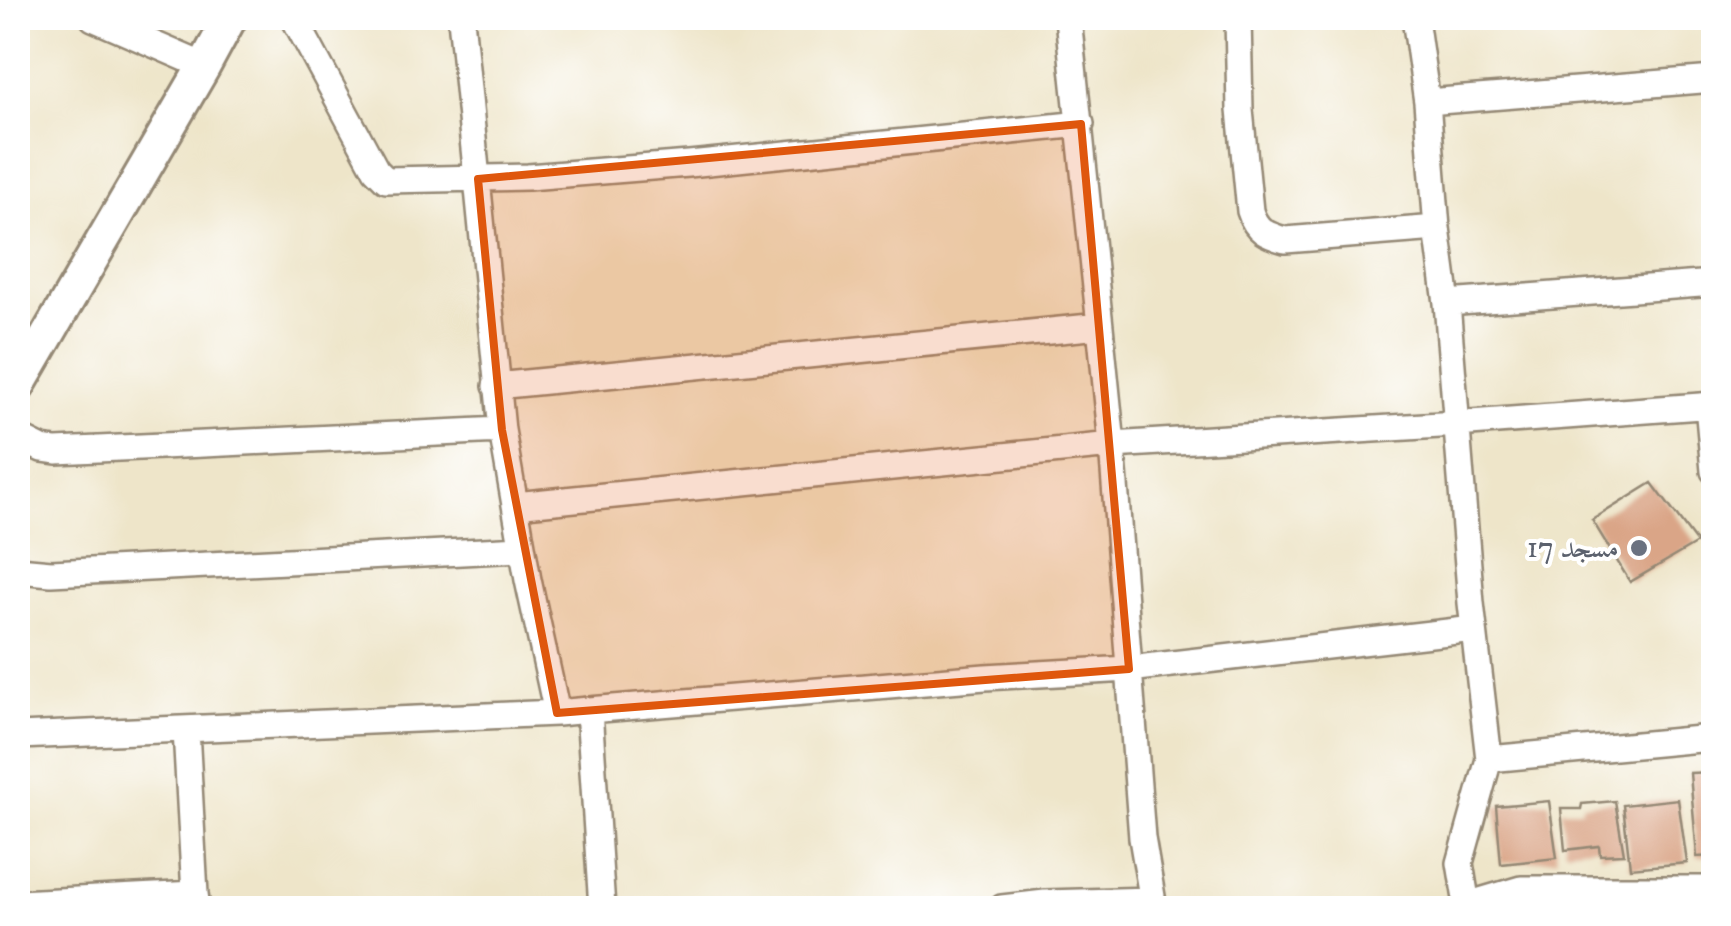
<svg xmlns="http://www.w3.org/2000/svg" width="1731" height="926" font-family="'IM FELL DW Pica',Amiri,serif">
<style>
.building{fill:#daa587}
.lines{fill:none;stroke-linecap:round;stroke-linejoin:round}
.minor-casing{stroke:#948874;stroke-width:30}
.tertiary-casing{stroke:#948874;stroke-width:38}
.minor{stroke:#fff;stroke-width:25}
.tertiary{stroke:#fff;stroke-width:32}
.marked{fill:#df570d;fill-opacity:0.2;stroke:#df570d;stroke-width:8;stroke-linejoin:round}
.worship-dot{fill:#6b7280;stroke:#fff;stroke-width:4}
.labels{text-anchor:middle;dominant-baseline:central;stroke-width:8;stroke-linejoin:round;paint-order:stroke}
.worship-label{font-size:30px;fill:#5b616d;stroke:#fff;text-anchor:end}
</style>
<rect width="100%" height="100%" fill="#fff"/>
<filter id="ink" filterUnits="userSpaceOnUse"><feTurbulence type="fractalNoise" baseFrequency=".01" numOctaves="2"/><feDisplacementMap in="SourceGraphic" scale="20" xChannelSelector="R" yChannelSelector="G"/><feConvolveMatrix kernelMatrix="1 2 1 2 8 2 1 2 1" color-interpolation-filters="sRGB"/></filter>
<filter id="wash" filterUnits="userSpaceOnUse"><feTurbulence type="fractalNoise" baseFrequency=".0048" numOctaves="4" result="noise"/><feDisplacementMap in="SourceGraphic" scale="40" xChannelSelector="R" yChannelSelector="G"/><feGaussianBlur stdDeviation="2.25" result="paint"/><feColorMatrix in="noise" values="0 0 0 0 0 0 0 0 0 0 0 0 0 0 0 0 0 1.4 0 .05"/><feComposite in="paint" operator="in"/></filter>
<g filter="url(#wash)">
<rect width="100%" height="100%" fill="#eee5c9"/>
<g id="blocks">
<path class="building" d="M1652,483L1697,543L1630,582L1592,520Z
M1714,772V856L1697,857L1690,773Z
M1678,799L1687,863L1630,868L1623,805Z
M1549,801L1557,858L1501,864L1496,806Z
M1615,801L1624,854L1600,855L1599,846L1565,850L1561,809H1581L1582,804Z"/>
</g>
</g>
<g filter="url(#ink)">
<use href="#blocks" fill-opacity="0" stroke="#948874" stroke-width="2.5"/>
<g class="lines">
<g class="minor-casing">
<path id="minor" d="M93,18L204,66
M294,18L376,170L386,180L528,177L689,164L1081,124
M461,18L502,430L528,580L557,713L589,710L602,908
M1238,18L1240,110L1250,211C1256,231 1267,235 1285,240L1437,228
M1415,18L1427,102L1437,228L1447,303L1471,603L1489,759L1460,863L1467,905L1521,889H1714
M1427,102L1714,79
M1447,303L1714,283
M1100,326L1112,445L1142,838L1154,908
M496,386L1100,326L1068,18
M1708,405L1714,471
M18,437L42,449L56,451L502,430
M515,505L1112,445L1457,424L1714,405
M18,570L51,573L522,549
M589,710L985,677L1129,669L1474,629
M186,730L195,894
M18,736L557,713
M1489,759L1700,739L1714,741
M18,903L195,894L197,908
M1002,908L1045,903L1152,900"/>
</g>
<g class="tertiary-casing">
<path id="tertiary" d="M18,386L204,66L230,18"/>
</g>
<use href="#minor" class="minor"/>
<use href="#tertiary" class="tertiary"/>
</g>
</g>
<path class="marked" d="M1081,124L1129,669L557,713L502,430L478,179Z"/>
<circle class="worship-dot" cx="1639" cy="548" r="10"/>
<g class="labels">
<g class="worship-label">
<text x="1619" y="548">مسجد 17</text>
</g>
</g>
<rect width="1731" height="926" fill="none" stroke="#fff" stroke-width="60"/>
</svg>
